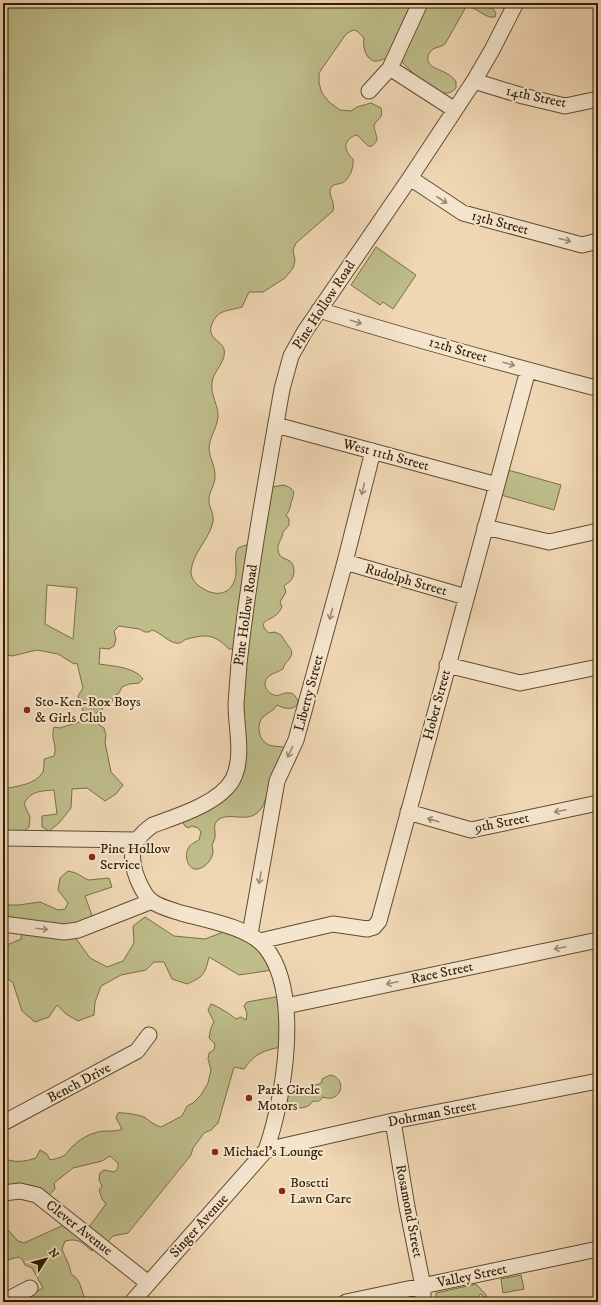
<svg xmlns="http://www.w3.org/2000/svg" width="601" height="1305" font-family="'IM FELL DW Pica',serif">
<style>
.green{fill:#bebd8a;stroke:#786e46;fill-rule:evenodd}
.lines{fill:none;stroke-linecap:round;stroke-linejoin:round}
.minor-casing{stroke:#614c2e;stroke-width:17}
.minor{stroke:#f5e5ce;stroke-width:15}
.oneway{stroke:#9d8b72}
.poi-dot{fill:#8f2418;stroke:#f5e5ce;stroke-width:1.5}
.labels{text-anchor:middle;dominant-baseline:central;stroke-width:4;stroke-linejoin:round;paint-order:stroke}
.street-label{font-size:14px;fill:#311e02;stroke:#f5e5ce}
.poi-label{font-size:14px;fill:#311e02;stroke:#f5e5ce;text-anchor:start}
</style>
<rect width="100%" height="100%" fill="#f0d7b4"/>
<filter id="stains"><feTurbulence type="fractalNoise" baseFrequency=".005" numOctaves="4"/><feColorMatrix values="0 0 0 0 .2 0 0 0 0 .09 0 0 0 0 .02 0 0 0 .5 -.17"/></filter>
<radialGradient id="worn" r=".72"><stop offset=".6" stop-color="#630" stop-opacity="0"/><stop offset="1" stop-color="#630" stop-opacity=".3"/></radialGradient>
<path class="green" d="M3,3H483L494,10L496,13L495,17C484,19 477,6 466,7L445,44C441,47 437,47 433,49C431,51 428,54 428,57C426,67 439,69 446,73C450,75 453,78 456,81V88C443,106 412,72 402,62C388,50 378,68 369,58C364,53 363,44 364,38L357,31L353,30L346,34L319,73V83L322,93L329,102L340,110L351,111L357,107L371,103L381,108C384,121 375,119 374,126C374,130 377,135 377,140C368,155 365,139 356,135C343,140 343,150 353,159C354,167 350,179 342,183C339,184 335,184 332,186C326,195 336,200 333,211L296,243L293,250L295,261L293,268L285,278L263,292H249L242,307C229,311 218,309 212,324C206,338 222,341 224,349C227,361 214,370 212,382C210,395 219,406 218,417C217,428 209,438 209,449C210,459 216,468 215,478C214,487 208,493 209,502C210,509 214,514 213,522C209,540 192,553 191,572C191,579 197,585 202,588C220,600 237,591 236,569C236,561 234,556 238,548L246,545L249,547L235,649H229C214,634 207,634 187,639C183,640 182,644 176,643C168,642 160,632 152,630L149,632H145L139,629L119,626L114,631L116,639L114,646L109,649L100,648L99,664C112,666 135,667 143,679L139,683L129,684L122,687L119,693L113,697L112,702L108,705L104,704L102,710L97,712L95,717L99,725L104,728L106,735L105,742L111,772L123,785L116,794L105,801L87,788L72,789L71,808L59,823L49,831L42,827V816L57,814L54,790C41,791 30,791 24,804L30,817L29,827L20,834L3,835V789C17,786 35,785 43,772C44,768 44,763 44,759L54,756C58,744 50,740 54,727L60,728L86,720L78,696L83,688L77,663L74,664L58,654L37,650L12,656L3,654ZM47,585L77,588L73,639L45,624Z
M376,247L416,275L393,309L383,302L380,305L351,285Z
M508,470L561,485L554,510L501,495Z
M284,485C297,490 294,493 291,503C290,508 290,510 286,515L289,519V525L283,532C283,538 277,543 278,550C279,559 286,558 291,562C295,566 295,576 291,580C289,583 286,584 284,586L286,592L280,602L282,607C280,610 279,613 276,615C271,620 255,621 269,633L275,632L281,635C283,637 283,639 285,641C288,647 295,650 290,658C287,663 285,662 283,669C278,672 273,673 269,676C262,682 265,692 274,695C279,697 283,692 289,693C294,693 295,696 298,700L297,705C291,711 283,708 277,705C274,711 268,712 263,717C260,720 259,724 259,728C259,737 264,745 273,746C277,747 279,746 283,747L287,752L270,796L266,798C256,831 231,809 218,820C212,825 216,830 215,837C215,840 213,842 212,845C212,847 213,849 213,851C213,859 206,867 198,869C188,871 184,856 188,849C190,844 195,842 199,840L201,832L198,828L192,826L188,828L185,826L183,823L186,814L228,787L238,694L266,488Z
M68,871L76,873L88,880L109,878L112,887L85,896L94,921L74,936L90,958L107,967L123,961L134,943L133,926L145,917L174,936L205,939L226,931L248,937L265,952L273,970L239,975L209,957C205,975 203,977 187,984L172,979L164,962H154L146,970L121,975L101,986L95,1002L94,1015L78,1021L66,1014L57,1005L49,1017L35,1022L22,1011L13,983L3,975V954L7,945L21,939L23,922L3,920V905H18L40,902L58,910L65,909L68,903L58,890L60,878Z
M281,996L282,1047C264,1050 254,1054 244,1069L234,1067L218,1123L211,1130L204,1133L193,1148L191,1155L128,1233L113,1236L104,1246L86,1231L106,1204L102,1199L99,1190L102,1186L99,1180L100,1173L104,1170L114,1172L118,1169V1163L110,1156L102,1161L73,1168L54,1183L55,1189L49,1195L3,1191V1158C14,1163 24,1162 36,1158L40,1150L47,1154L50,1160C55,1159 60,1158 65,1155C68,1152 70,1148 73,1146C79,1140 87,1135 95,1133C104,1129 112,1133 122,1129L116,1118L118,1113C123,1112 139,1115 144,1117C150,1121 154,1125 161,1127L182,1116L187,1106L193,1103L201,1095L208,1083L211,1070L208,1059L209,1053L214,1050L215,1044L209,1038L211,1028L214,1022L208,1010L211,1004C219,1007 230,1014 236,1019L241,1017L246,1020L247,1013L244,1006L247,1002Z
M330,1075C348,1078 342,1104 323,1097C320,1101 318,1102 313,1101C306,1112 290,1109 286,1098L290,1091L319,1084L322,1082V1079Z
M68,1223L97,1245L92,1251C81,1242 79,1238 65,1241L62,1249C65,1258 70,1264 71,1274C84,1282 79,1292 88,1302H17L43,1288L32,1268L25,1265L22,1259L18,1257L4,1261L3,1264V1230H8L18,1241L24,1243Z
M521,1275L524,1289L503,1293L501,1279Z
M476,1284L487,1296L485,1298L481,1294L472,1302H436V1293Z"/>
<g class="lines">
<g class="minor-casing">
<path id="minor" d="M390,68L455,110
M474,81L523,96L565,106L598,99
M369,91L390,68L420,3
M410,178L463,213L582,245L598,241
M319,310C409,338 501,363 592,387L598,385
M276,425L497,485
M485,527L549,542L598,531
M345,562L466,597
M447,665L520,683L598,667
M408,812L471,830L598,803
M3,838L136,840
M3,924L64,932L78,930L152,901
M250,934L277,781L296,740L345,562L373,451
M260,941L333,924L367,929L374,927L379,921L528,370
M286,1006L598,940
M393,1121L407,1207L423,1286V1302
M3,1123L137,1051L149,1035
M266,1150L393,1121L598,1081
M3,1193L20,1191L37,1195L148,1283
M3,1302L30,1288
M132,1302L266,1150C284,1099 302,994 266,948C250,927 206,920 181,913C172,910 160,907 153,902C143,896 134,873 133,862C130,845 140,834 153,825C178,816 220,803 233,779C244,757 236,727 236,704C237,691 238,677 239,664C249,572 266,481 282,389L291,356L305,331L410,178L474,81L492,50L516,3
M346,1302L598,1249"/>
</g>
<use href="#minor" class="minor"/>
</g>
<defs><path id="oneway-shaft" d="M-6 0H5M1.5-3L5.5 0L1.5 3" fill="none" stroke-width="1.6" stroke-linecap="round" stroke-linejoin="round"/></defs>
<g class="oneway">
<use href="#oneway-shaft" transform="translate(442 200) rotate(33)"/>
<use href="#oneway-shaft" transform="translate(565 240) rotate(15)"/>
<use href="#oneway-shaft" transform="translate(356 322) rotate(17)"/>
<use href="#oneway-shaft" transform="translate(509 364) rotate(16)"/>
<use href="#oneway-shaft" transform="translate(363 489) rotate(104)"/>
<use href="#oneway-shaft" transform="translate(331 614) rotate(105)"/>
<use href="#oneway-shaft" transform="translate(290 752) rotate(115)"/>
<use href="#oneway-shaft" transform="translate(560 811) rotate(168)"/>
<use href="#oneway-shaft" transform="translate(433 820) rotate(-164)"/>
<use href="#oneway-shaft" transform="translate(260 878) rotate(100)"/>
<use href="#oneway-shaft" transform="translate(42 929) rotate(7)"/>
<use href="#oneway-shaft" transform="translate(560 948) rotate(168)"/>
<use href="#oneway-shaft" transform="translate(392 983) rotate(168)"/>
</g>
<g class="poi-dot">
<circle cx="27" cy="710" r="4"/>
<circle cx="92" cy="857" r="4"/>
<circle cx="249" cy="1098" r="4"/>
<circle cx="215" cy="1152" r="4"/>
<circle cx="282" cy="1191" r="4"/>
</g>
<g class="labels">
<g class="street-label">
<text transform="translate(536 97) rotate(12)">14th Street</text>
<text transform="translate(500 223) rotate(15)">13th Street</text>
<text transform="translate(324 305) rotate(-57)">Pine Hollow Road</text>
<text transform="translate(458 350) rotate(16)">12th Street</text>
<text transform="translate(386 455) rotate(15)">West 11th Street</text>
<text transform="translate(406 580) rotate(16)">Rudolph Street</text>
<text transform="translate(246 615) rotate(-82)">Pine Hollow Road</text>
<text transform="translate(309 693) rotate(-75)">Liberty Street</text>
<text transform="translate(437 705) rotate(-75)">Hober Street</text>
<text transform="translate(502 823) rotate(-11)">9th Street</text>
<text transform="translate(442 973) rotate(-12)">Race Street</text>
<text transform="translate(79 1083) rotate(-28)">Bench Drive</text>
<text transform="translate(432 1114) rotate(-11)">Dohrman Street</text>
<text transform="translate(409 1211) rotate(79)">Rosamond Street</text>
<text transform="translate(199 1226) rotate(-48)">Singer Avenue</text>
<text transform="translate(79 1228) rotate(38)">Clever Avenue</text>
<text transform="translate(472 1276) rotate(-12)">Valley Street</text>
</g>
<g class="poi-label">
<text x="35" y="702">Sto-Ken-Rox Boys<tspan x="35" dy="16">&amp; Girls Club</tspan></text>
<text x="100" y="849">Pine Hollow<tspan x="100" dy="16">Service</tspan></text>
<text x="257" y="1090">Park Circle<tspan x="257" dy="16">Motors</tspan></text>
<text x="223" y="1152">Michael's Lounge</text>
<text x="290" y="1183">Bosetti<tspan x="290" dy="16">Lawn Care</tspan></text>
</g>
</g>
<rect width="601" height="1305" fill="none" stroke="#f0d7b4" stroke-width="16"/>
<rect x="4" y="4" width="593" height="1297" fill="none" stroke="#311e02" stroke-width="2"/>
<rect x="8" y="8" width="585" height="1289" fill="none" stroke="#311e02"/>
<g transform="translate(46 1259) rotate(54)" stroke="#f5e5ce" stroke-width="3" paint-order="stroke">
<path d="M0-3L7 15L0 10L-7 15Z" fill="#311e02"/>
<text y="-6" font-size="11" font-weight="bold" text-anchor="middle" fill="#311e02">N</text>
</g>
<rect width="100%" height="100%" filter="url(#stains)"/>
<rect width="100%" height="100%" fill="url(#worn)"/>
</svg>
